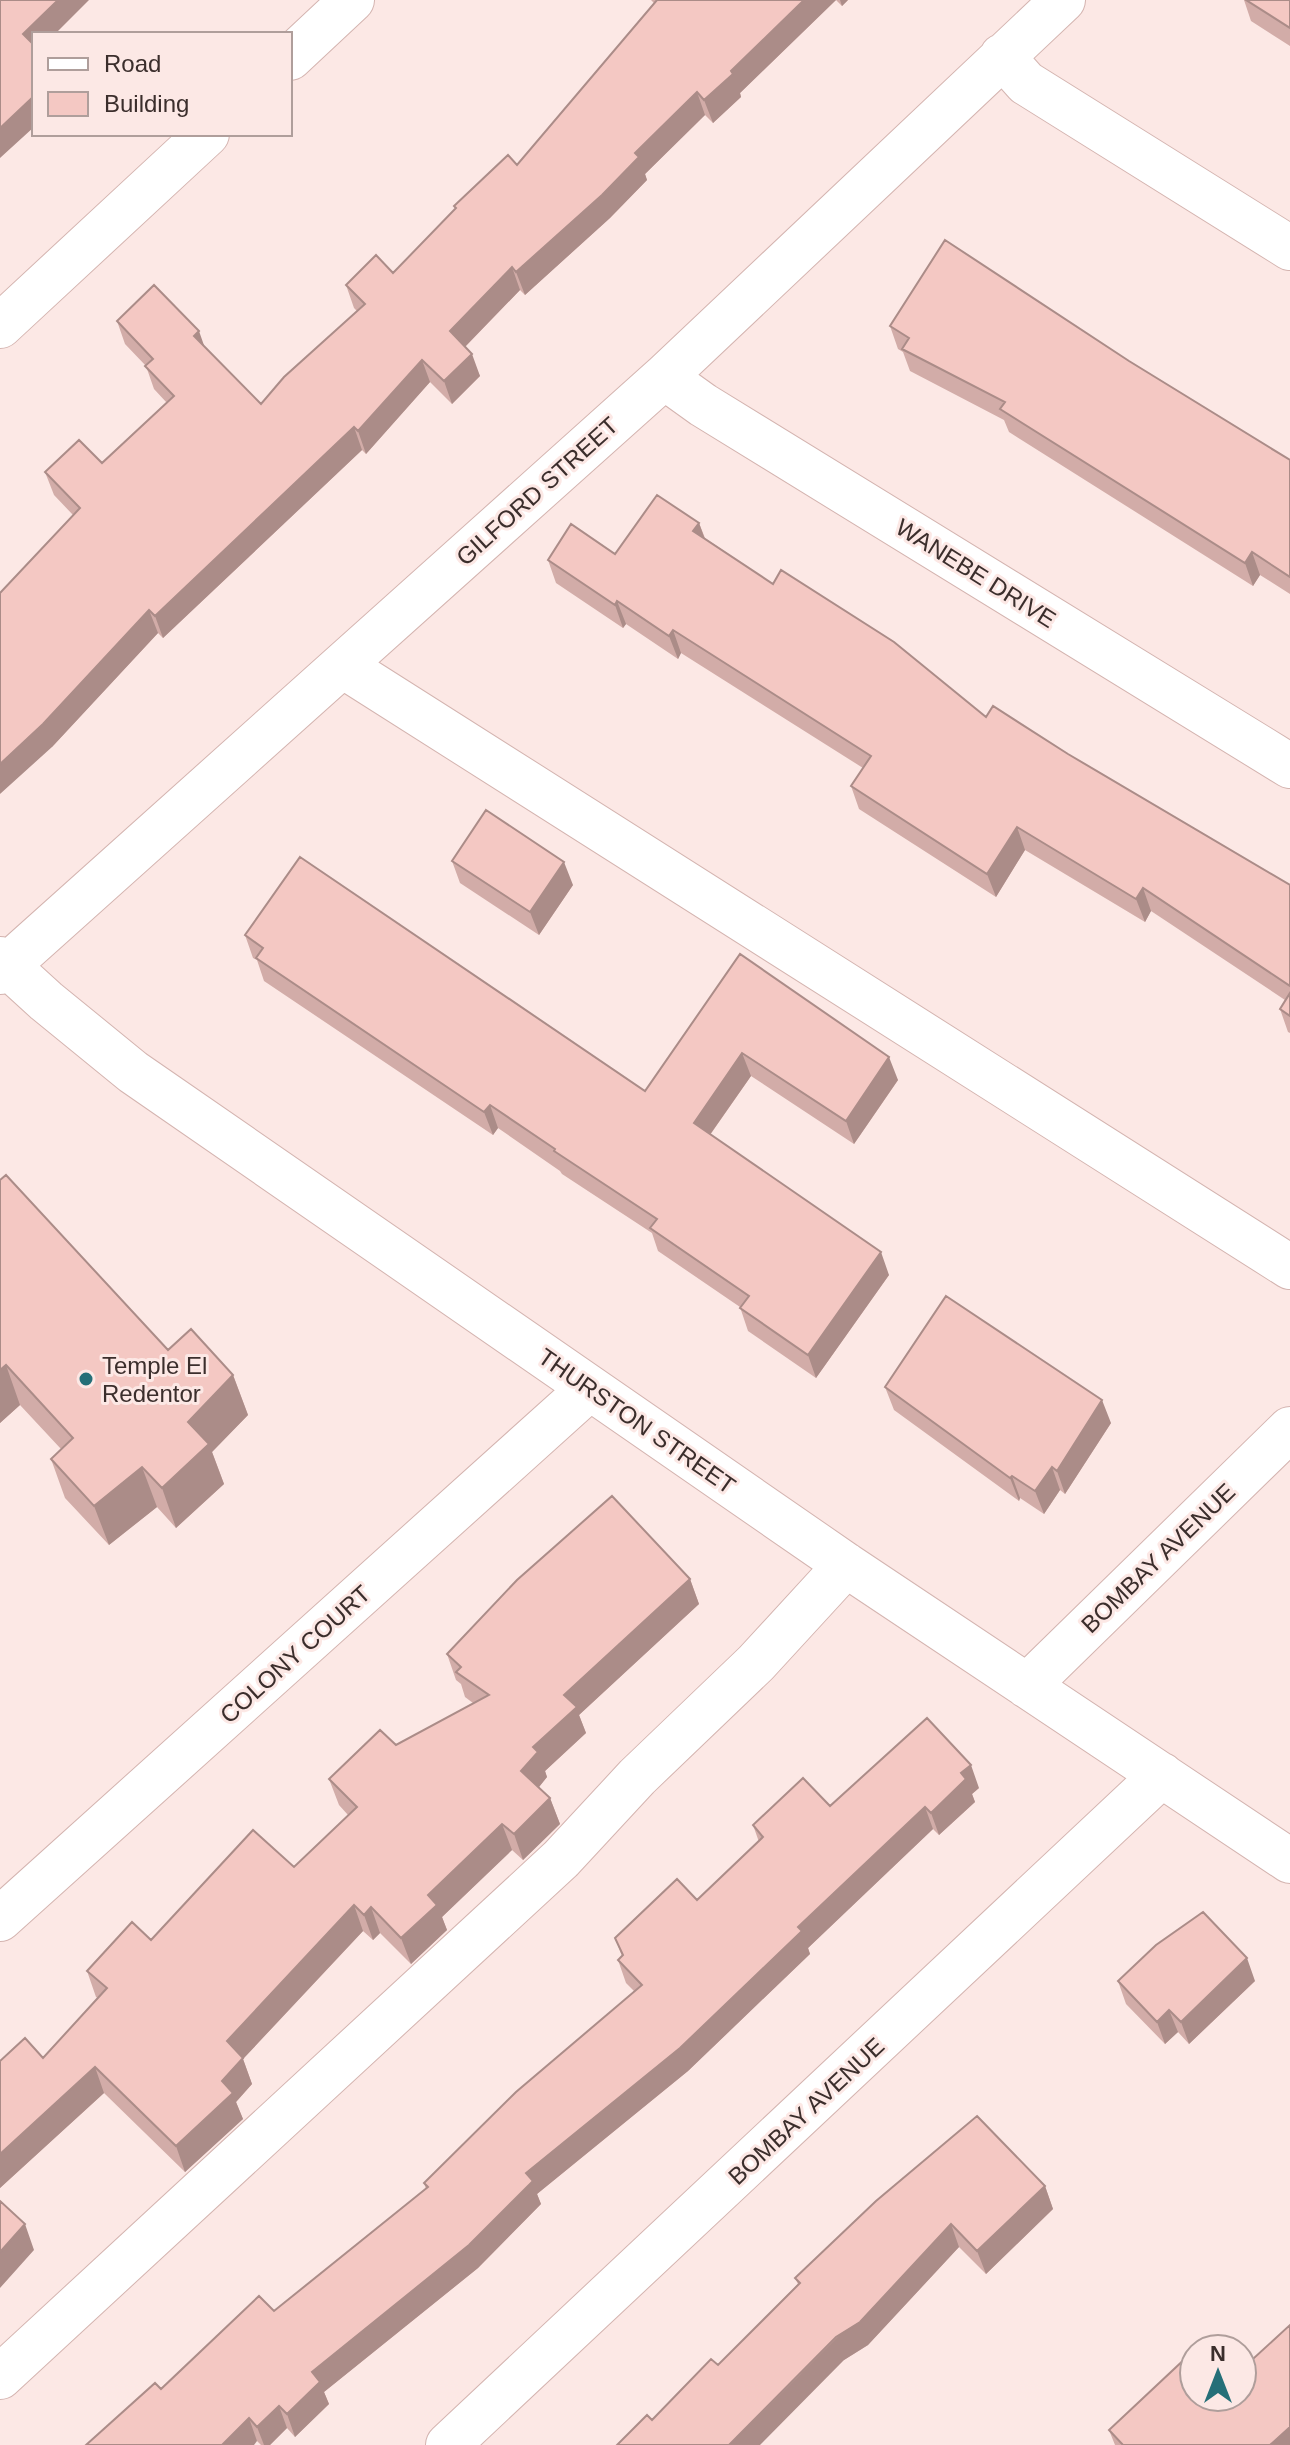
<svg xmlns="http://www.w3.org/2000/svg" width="1290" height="2445" font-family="Arial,sans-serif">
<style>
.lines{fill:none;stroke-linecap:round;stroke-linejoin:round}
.minor-casing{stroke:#d4b4b0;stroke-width:46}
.minor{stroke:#fff;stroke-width:44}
.wall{fill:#d2aca8}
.shaded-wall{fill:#ab8c88}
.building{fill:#f4c8c3;stroke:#ab8c88;stroke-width:2}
.poi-dot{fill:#256f78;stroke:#fce8e5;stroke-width:3}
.labels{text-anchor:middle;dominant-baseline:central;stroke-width:6;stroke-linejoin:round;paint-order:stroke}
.street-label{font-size:24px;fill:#3b2e2c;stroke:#fce8e5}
.poi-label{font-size:24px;fill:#3b2e2c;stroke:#fce8e5;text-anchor:start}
</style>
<rect width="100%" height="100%" fill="#fce8e5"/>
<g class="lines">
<g class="minor-casing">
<path id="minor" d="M1002,56L1026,83L1290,248
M290,58L352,0
M0,326L207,134
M664,377L703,405L1290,766
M343,666L1290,1267
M0,959L46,1001L133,1072L846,1565L1290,1861
M0,972L664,377L1063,0
M1027,1686L1290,1429
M0,1919L590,1388
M0,2377L561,1859L637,1777L756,1663L846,1565
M448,2445L1162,1775"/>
</g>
<use href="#minor" class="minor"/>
</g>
<path class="wall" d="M651,0H848L842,6L836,0L740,93L741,97L713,123L705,115L645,174L647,180L610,218L525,295L520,290L465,347L480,376L452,404L430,382L366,454L362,450L163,638L158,633L52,747L73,515L54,495L45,472L102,463L167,403L154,389L146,366L125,344L117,321L205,347L261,404L357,311L354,308L346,285L393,273L455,209L454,206L517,165L654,3Z
M1244,0H1290V46L1251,21Z
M890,326L1129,361L1290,460V594L1260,575L1253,586L1009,432L1004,420L910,371L903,352L898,349Z
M699,523L705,538L773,584L986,717L1068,754L1290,885V1033L1288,1032L1280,1009L1285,1000L1151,911L1145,922L1025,850L996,897L859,809L851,786L863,768L681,653L678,659L626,624L623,628L556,583L548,560L615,554Z
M452,861L573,885L539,935L460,883Z
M245,935L645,1091L740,954L898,1080L854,1144L751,1076L710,1135L889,1275L816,1378L748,1331L740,1307L658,1251L652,1233L562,1174L560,1171L498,1128L493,1135L264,981L257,960L253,958Z
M0,1180L168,1350L233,1375L248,1415L212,1452L224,1484L176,1528L157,1507L109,1545L65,1498L51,1459L61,1449L20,1405L0,1423Z
M885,1387L1111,1423L1065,1494L1060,1490L1044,1514L1020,1498L1019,1501L894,1410Z
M690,1579L699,1604L579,1715L586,1733L545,1771L547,1777L539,1787L550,1798L560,1824L523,1860L512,1850L442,1917L447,1930L411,1964L380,1933L373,1940L363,1931L243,2059L252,2084L236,2102L243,2119L185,2172L104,2093L0,2188V2061L43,2058L98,1998L96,1997L87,1971L151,1940L294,1867L348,1815L339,1805L329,1779L396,1745L473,1703L465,1697L461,1684L456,1680L447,1654Z
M979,1788L972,1794L975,1802L939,1835L933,1829L808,1948L810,1954L688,2071L537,2194L541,2204L478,2268L324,2392L329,2404L295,2437L287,2428L270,2445H261L257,2441L161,2389L274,2311L426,2189L424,2183L634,1991L626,1983L618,1960L622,1956L615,1938L697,1900L759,1842L753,1825L830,1806Z
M1118,1981H1255L1189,2044L1178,2032L1165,2044L1126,2004Z
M1045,2186L1053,2209L986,2274L959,2247L868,2345L844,2360L652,2420L718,2365L798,2284L795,2278Z
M1109,2430L1123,2445H1115Z"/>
<path class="shaded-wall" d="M58,0H89L55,34H34V54L23,34Z
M804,0H836L740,93L741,97L713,123L704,100L731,71Z
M840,0H848L842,6Z
M697,92L705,115L645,174L647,180L610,218L525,295L516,272Z
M34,96V127L0,158V128Z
M512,267L520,290L458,354L450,331Z
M199,331L207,354L194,336Z
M472,354L480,376L452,404L444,381Z
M422,360L430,382L366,454L358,431Z
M354,427L362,450L163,638L155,616Z
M699,523L707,545L693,531Z
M1252,552L1260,575L1253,586L1245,563Z
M617,601L626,624L623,628L615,605Z
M149,610L158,633L52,747L0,794V764Z
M673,630L681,653L678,659L669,636Z
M1017,827L1025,850L996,897L987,874Z
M564,862L573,885L539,935L530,912Z
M1143,888L1151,911L1145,922L1136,899Z
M742,1053L751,1076L702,1146L694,1123Z
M889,1057L898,1080L854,1144L846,1121Z
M490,1105L498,1128L493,1135L484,1112Z
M881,1252L889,1275L816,1378L808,1355Z
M6,1365L20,1405L0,1423V1370Z
M233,1375L248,1415L212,1452L224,1484L176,1528L162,1488L188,1422Z
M1102,1400L1111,1423L1065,1494L1057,1471Z
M142,1467L157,1507L109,1545L94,1506Z
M1052,1467L1060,1490L1044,1514L1035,1491Z
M1012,1476L1020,1498L1019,1501L1010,1478Z
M690,1579L699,1604L579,1715L586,1733L545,1771L547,1777L531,1797L521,1771L533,1747L564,1695Z
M971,1765L979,1788L972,1794L975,1802L939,1835L931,1813L961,1773Z
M550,1798L560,1824L523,1860L514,1834Z
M925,1807L933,1829L808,1948L810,1954L688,2071L537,2194L541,2204L478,2268L324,2392L329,2404L295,2437L287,2414L312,2372L526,2173L798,1927Z
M502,1824L512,1850L442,1917L447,1930L411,1964L401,1938L428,1895Z
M354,1905L363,1931L243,2059L252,2084L236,2102L243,2119L185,2172L176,2146L222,2081L227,2041Z
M371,1907L380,1933L373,1940L364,1915Z
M1247,1958L1255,1981L1189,2044L1181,2022Z
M1169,2010L1178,2032L1165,2044L1157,2022Z
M95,2067L104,2093L0,2188V2154Z
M1045,2186L1053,2209L986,2274L977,2251Z
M25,2224L34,2250L0,2288V2252Z
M951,2224L959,2247L868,2345L844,2360L760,2445H729Z
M279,2406L287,2428L270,2445H264L257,2427Z
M249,2418L257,2441L254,2445H222Z
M1290,2427V2445H1270Z"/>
<path class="building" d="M0,0H58L23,34L34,45V96L0,128Z
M657,0H804L731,71L733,74L704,100L697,92L635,153L639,157L602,195L516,272L512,267L450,331L472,354L444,381L422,360L358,431L354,427L155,616L149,610L43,724L0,764V593L80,508L45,472L79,440L102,463L174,396L145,366L153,359L117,321L154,285L199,331L194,336L261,404L284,377L365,304L346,285L376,255L393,273L456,208L454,206L508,155L517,165Z
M1246,0H1290V28Z
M945,240L1129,361L1290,460V577L1252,552L1245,563L1000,409L1005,402L902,349L909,338L890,326Z
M657,495L699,523L693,531L773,584L781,570L894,642L986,717L993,706L1068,754L1290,885V986L1143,888L1136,899L1017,827L987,874L851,786L871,756L673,630L669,636L617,601L615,605L548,560L571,524L615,554Z
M486,810L564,862L530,912L452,861Z
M300,857L645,1091L740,954L889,1057L846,1121L742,1053L694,1123L881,1252L808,1355L740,1308L749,1296L650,1228L657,1219L554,1151L555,1149L490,1105L484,1112L256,958L263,948L245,935Z
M1290,993V1016L1280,1009Z
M6,1175L168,1350L191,1329L233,1375L188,1422L209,1444L162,1488L142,1467L94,1506L51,1459L73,1438L6,1365L0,1370V1180Z
M946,1296L1102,1400L1057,1471L1052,1467L1035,1491L1012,1476L1010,1478L885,1387Z
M612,1496L690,1579L564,1695L577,1707L533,1747L538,1752L521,1771L550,1798L514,1834L502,1824L428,1895L437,1905L401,1938L371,1907L364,1915L354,1905L227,2041L243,2058L222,2081L233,2093L176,2146L95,2067L0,2154V2061L25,2038L43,2058L107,1988L87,1971L132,1922L151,1940L253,1830L294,1867L357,1807L329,1779L380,1730L396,1745L489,1695L456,1672L461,1667L447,1654L517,1580Z
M927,1718L971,1765L961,1773L966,1779L931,1813L925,1807L798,1927L802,1931L680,2048L526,2173L533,2181L469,2245L312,2372L320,2382L287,2414L279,2406L257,2427L249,2418L222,2445H86L155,2383L161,2389L259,2296L274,2311L428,2187L424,2183L516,2092L642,1985L618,1960L623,1955L615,1938L677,1879L697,1900L763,1837L753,1825L803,1778L830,1806Z
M1203,1912L1247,1958L1181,2022L1169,2010L1157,2022L1118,1981L1156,1945Z
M977,2116L1045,2186L977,2251L951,2224L860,2322L836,2337L729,2445H617L647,2415L652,2420L711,2359L718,2365L800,2283L795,2278L876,2201Z
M0,2201L25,2224L0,2252Z
M1290,2325V2427L1270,2445H1123L1109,2430L1188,2356L1194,2362V2397H1242V2369Z"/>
<circle class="poi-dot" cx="86" cy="1379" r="8"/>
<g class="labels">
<g class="street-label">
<text transform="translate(537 491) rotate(-42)">GILFORD STREET</text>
<text transform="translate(976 573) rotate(32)">WANEBE DRIVE</text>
<text transform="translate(637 1421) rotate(35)">THURSTON STREET</text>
<text transform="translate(1158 1558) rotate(-44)">BOMBAY AVENUE</text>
<text transform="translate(295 1654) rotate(-42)">COLONY COURT</text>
<text transform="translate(806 2111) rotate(-43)">BOMBAY AVENUE</text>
</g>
<g class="poi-label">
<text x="102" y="1365">Temple El<tspan x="102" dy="28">Redentor</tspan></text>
</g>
</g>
<rect x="32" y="32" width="260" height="104" fill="#fce8e5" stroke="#af9e9b" stroke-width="2"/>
<rect x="48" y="58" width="40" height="12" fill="#ffffff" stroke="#af9e9b" stroke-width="2"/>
<text x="104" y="72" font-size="24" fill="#3b2e2c">Road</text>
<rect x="48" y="92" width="40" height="24" fill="#f4c8c3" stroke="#af9e9b" stroke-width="2"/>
<text x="104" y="112" font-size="24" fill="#3b2e2c">Building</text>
<g transform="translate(1218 2373)"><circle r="38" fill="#fce8e5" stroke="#af9e9b" stroke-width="2"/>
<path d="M0-6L14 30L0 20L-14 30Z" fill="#256f78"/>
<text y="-12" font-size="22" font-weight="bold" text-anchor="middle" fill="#3b2e2c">N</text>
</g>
</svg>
